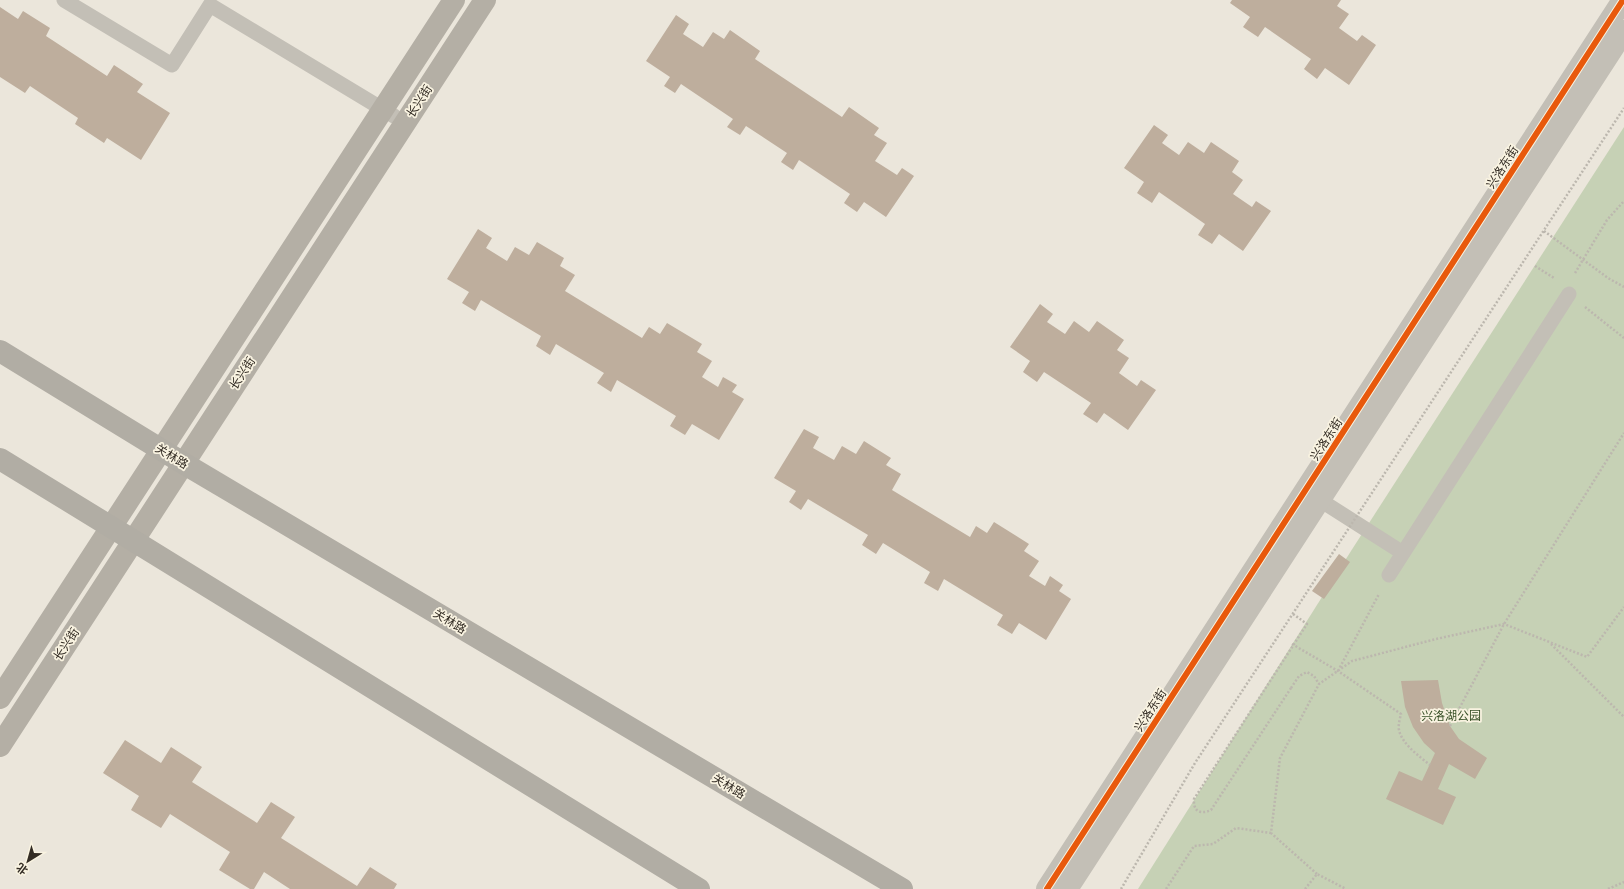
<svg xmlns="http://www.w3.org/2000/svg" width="1624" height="889" font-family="'IBM Plex Sans','Noto Sans SC',sans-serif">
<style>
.green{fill:#c6d1b5}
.building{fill:#beae9d}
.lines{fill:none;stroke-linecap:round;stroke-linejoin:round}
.path{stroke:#bcb7ae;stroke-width:2.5;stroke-dasharray:2 2;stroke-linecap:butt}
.service{stroke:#c3bfb6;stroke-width:15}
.tertiary{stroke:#c3bfb6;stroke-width:22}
.secondary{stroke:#b4afa5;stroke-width:22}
.primary{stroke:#b1ada4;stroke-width:22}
.path-bridge{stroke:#bcb7ae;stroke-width:2.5;stroke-dasharray:2 2;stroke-linecap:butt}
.cycleway-casing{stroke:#f9f3e1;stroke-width:8}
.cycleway{stroke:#e8590c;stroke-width:6}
.labels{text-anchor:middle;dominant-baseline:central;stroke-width:3.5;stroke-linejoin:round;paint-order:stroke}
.street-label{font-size:12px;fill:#332c24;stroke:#f9f3e1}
.park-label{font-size:12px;fill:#395128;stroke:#f9f3e1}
</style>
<rect width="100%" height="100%" fill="#ebe6db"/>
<path class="green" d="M1624,127V889H1138L1351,551Z"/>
<path class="building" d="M1232,0H1341L1337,6L1349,14L1339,28L1357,41L1362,35L1376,45L1349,85L1325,68L1317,79L1304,69L1311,59L1265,27L1258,37L1243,27L1250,17L1230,3Z
M0,7L18,19L23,11L50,28L46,36L107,76L114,65L143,84L137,92L170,113L141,160L107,138L104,143L75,124L78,118L30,86L25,93L0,77Z
M676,15L689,24L683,34L703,47L713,32L724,39L730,30L760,51L755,59L842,117L849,107L879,128L874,135L887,143L875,161L897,175L902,168L914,176L886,217L864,202L857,212L844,203L850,194L799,160L793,170L781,162L787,153L746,126L740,135L727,127L733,119L681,84L675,93L664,86L670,77L646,61Z
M1154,125L1168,135L1162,143L1179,155L1188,142L1204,153L1211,142L1239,161L1232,172L1243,180L1233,194L1252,207L1256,201L1271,211L1243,251L1219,234L1212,244L1198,235L1205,224L1159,192L1152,203L1137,193L1144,182L1124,168Z
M478,229L492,238L486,248L507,261L515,247L529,255L537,242L564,258L560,266L575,275L565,291L642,338L649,327L660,334L667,323L702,344L697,352L712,361L702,377L718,387L723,377L737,385L732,392L744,399L719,440L692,424L685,435L670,426L676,416L617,380L611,392L597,383L604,373L556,344L550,355L536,346L541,336L481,300L475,311L462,303L469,292L447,279Z
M1040,304L1053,314L1047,322L1065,334L1074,321L1089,332L1097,321L1124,340L1117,350L1129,358L1119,373L1137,386L1141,380L1156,390L1128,430L1104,413L1097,423L1083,414L1091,403L1044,372L1037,382L1023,372L1030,361L1010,347Z
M804,429L819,437L813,448L834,460L842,446L856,454L864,441L891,458L886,465L901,474L892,490L970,537L976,526L987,533L994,522L1029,544L1024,551L1039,561L1029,576L1045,586L1050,576L1063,585L1059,591L1071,599L1046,640L1019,623L1012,634L997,625L1003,615L944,579L938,591L924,583L930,572L883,543L876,554L862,545L868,535L808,499L801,510L789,502L796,491L774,478Z
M1339,554L1350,562L1324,599L1312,591Z
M1438,680L1442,703L1450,726L1459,739L1487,758L1475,779L1449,764L1438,789L1456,797L1443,825L1386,799L1399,771L1422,781L1435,753L1424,743L1413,727L1405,707L1401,681Z
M125,740L161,763L171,747L202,767L192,782L257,823L271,802L295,817L281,838L357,886L370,867L397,884L394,889H290L264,872L254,889H250L219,870L230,852L170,814L161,828L131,810L139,796L103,773Z"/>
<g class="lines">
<path class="path" d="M1535,266L1554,278
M1575,273L1607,220L1624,201
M1585,307L1624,338
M1292,644L1338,671L1401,714C1400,718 1398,725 1399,730C1402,744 1419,756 1430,765
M1551,644L1624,717
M1338,671L1379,594
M1291,688L1299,676L1307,672L1314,676L1319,684
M1450,726L1504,624L1624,433
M1317,874L1271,833L1280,758L1319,684L1352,661L1436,639L1504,624L1587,657L1624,607
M1166,889L1194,846L1213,844L1236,828L1271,833
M1305,889L1317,874L1346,889
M1608,889L1624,882"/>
<path class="service" d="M64,0L172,65L210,5L394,116
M1320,500L1403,553
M1389,575L1569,294"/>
<path class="tertiary" d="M1047,889L1623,0
M1067,889L1624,31"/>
<path class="secondary" d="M0,698L454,0
M0,746L485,0"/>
<path class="primary" d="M0,351L183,463L902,889
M0,459L134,541L699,889"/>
<path class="path-bridge" d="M1544,231L1608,278L1624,287
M1291,688L1211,810C1200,815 1193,811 1194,799L1307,624L1293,614
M1121,889L1195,763L1624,108"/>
<g class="cycleway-casing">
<path id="cycleway" d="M1047,889L1623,0"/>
</g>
<use href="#cycleway" class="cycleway"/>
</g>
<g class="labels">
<g class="street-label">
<text transform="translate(419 101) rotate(-57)">长兴街</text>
<text transform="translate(1502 167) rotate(-57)">兴洛东街</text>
<text transform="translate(242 373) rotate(-57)">长兴街</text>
<text transform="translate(1326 439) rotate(-57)">兴洛东街</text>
<text transform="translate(172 456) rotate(31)">关林路</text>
<text transform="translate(450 621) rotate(31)">关林路</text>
<text transform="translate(66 644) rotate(-57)">长兴街</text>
<text transform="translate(1150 710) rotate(-57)">兴洛东街</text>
<text transform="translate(729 786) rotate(31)">关林路</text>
</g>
<g class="park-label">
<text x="1451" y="715">兴洛湖公园</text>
</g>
</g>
<g transform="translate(28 861) rotate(217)" stroke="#f9f3e1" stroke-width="3" paint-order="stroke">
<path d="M0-3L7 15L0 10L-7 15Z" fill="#332c24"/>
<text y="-6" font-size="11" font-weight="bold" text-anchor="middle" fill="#332c24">北</text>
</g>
</svg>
